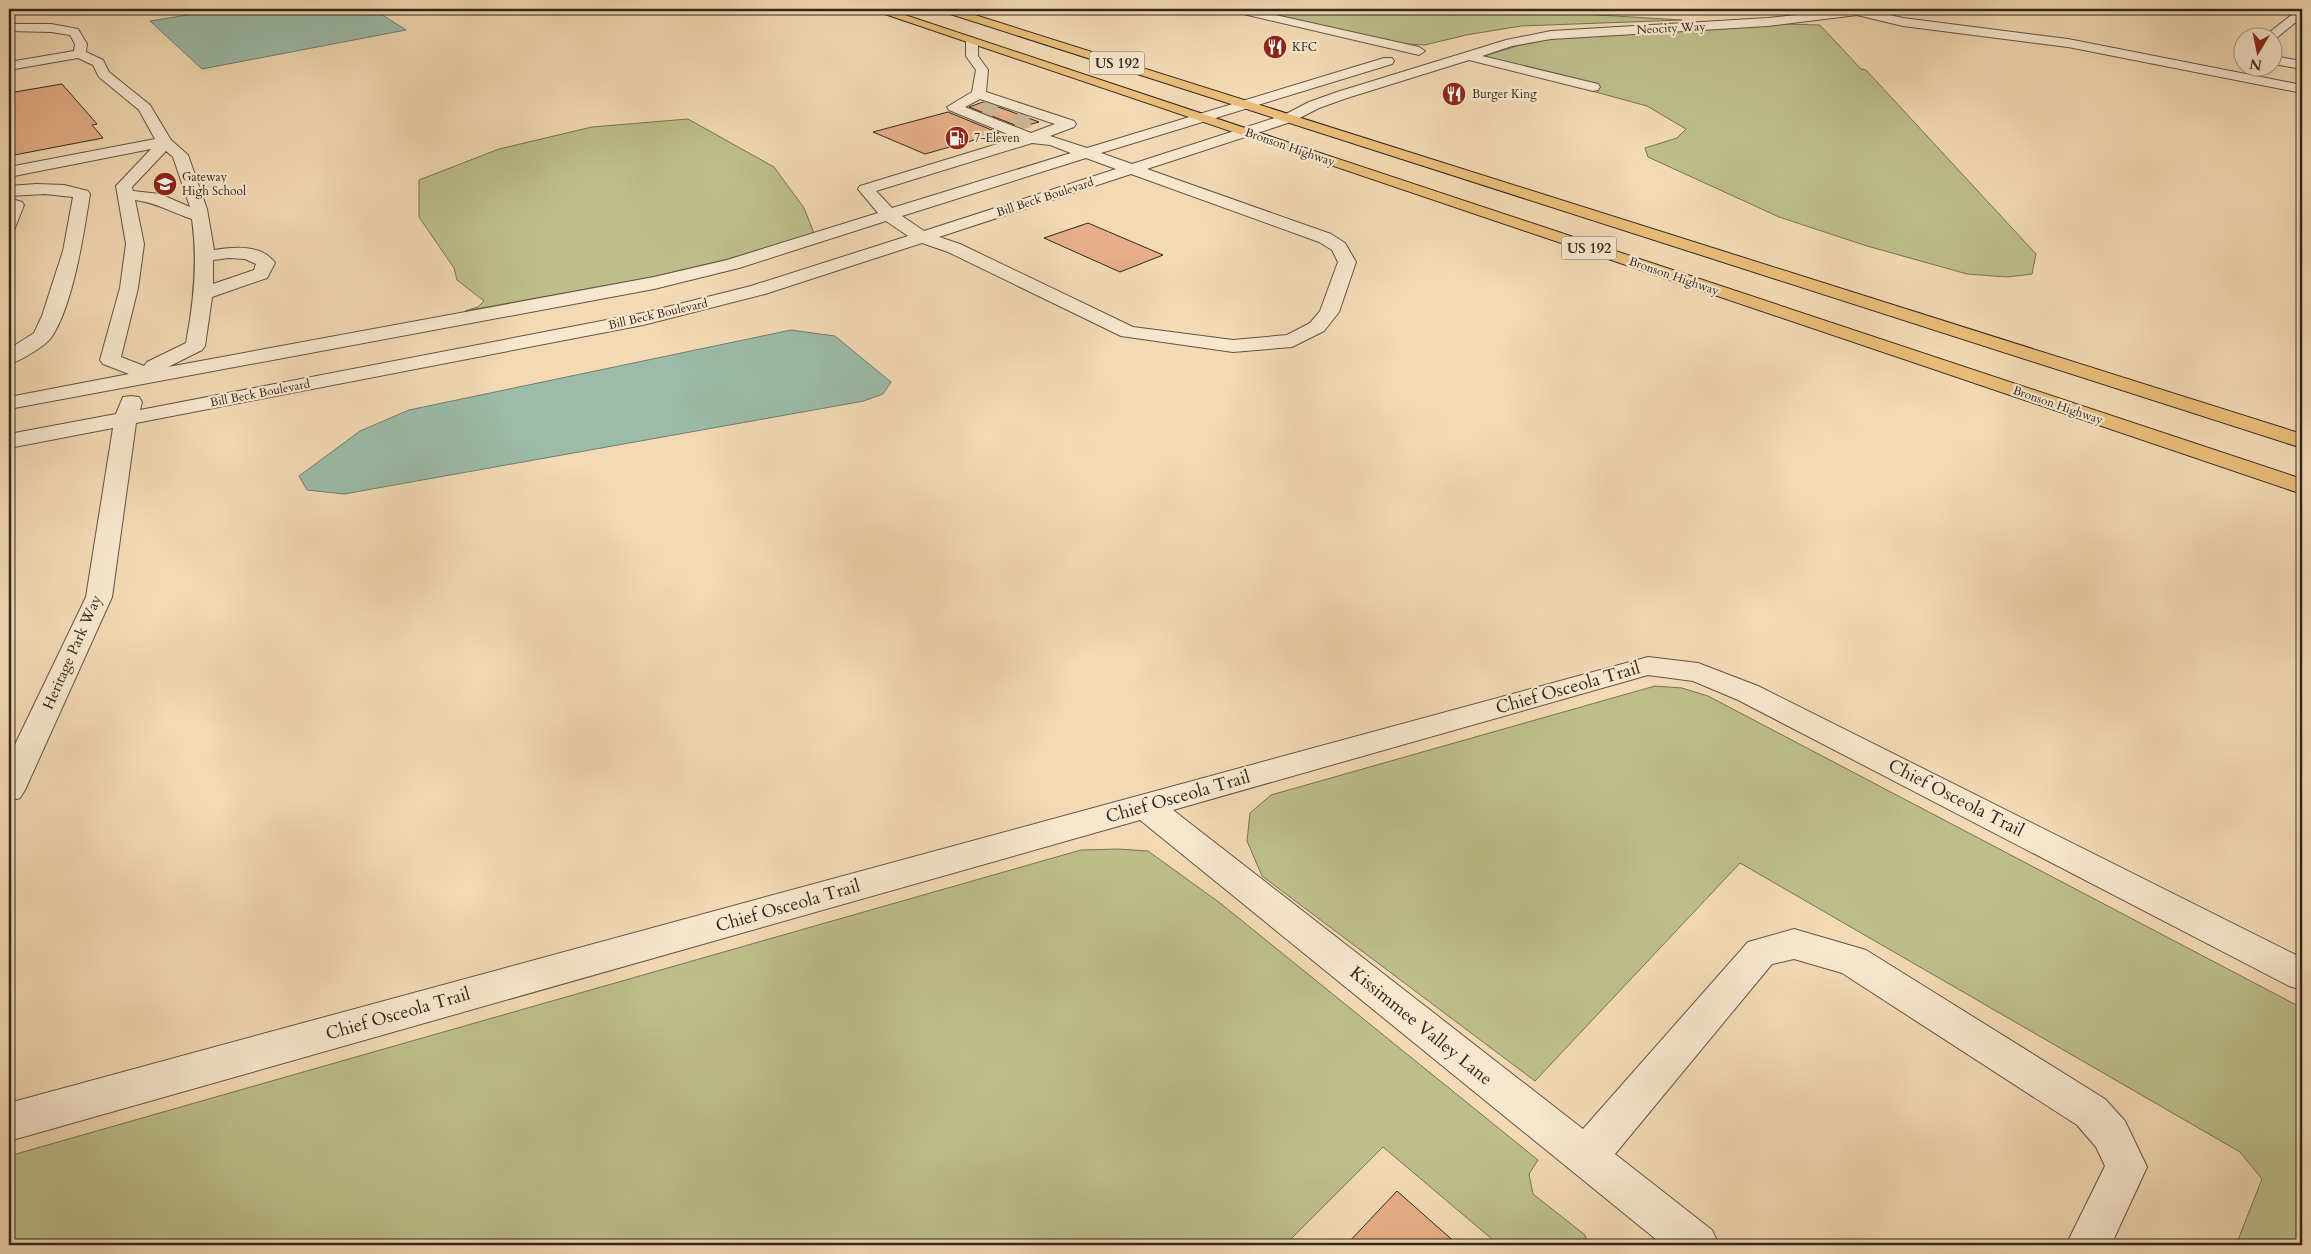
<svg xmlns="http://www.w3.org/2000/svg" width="2311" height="1254" font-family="Cardo,serif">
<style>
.green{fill:#bdbf8b;stroke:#777354}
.water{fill:#9cbba9;stroke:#718071}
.building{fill:#e6af89;stroke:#31271e}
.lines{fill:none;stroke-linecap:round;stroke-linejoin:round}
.minor-tunnel-far1{stroke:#ccb696;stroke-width:12;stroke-dasharray:12 6;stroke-linecap:butt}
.minor-tunnel{stroke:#ccb696;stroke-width:16;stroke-dasharray:16 8;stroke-linecap:butt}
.minor-casing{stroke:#625444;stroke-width:2}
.highway-casing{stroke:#31271e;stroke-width:2}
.minor{fill:#f7e7ce;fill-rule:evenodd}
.highway{fill:#eabd7a;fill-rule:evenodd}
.labels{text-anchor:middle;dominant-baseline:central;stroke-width:4.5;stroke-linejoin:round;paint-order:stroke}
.far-street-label{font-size:12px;fill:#31271e;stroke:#f7e7ce}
.far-poi-label{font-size:12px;fill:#31271e;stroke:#f7e7ce;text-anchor:start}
.shield{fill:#f7e7ce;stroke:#6c6153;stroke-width:1}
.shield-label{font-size:14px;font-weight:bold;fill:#31271e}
.street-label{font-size:15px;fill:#31271e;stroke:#f7e7ce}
.near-street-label{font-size:18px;fill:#31271e;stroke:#f7e7ce}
</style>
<rect width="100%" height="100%" fill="#f3dab4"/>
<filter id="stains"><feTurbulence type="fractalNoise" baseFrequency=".004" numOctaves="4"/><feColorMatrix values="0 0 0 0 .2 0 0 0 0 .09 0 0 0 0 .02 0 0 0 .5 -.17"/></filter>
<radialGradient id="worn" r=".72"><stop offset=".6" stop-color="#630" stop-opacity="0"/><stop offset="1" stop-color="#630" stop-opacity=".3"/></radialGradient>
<path class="green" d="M1227,9H1549L1564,13L1682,20L1521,26L1466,35L1425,45L1368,42Z
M1784,24L1820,25L1861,69L1866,70L2036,254L2032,274L2007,277L1967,274L1867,246L1779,217L1648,157L1645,148L1677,138L1686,129L1647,106L1474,59L1517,46L1556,38Z
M688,119L774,167L804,208L814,233L728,259L652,277L465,311L478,307L484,301L457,280L454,268L419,217V180L499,149L592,127Z
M1655,686L1682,688L1708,696L2302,1008V1245H2236L2262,1179L2240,1152L1740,863L1535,1081L1262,876L1247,841L1250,813L1271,795Z
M1118,849L1148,851L1220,903L1538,1160L1529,1174L1533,1194L1585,1235L1588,1245H1499L1383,1147L1285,1245H9V1156L1081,850Z"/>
<path class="water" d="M225,9H373L406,30L202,69L150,21Z
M791,330L835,336L891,382L883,394L864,401L344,494L307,490L299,476L360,431L409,410Z"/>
<path class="building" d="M62,84L97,124L92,125L103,138L9,156V93Z
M983,102L1004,109L1039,122L1020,127L969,107Z
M948,112L999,133L925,154L873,132Z
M1088,223L1163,255L1120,272L1044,238Z
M1397,1191L1458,1245H1346Z"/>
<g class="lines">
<path class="minor-tunnel-far1" d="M986,110L998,107"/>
<path class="minor-tunnel" d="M982,111L991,109
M1014,123L1030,119"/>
<g class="minor-casing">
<path id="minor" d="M1229,9H1249L1419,47L1425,51L1419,55L1235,12Z
M1849,9H1881L1876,12L1903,18L2068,39L2302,85V93L2068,47L1903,26L1857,15L1768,26L1551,39L1512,46L1482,56L1598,84L1600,87L1598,90L1593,91L1469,60L1347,98L1319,108L1294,121L1147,169L1331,234L1345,243L1356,262L1339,312L1324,331L1292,347L1233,352L1121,336L948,252L922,243L765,294L643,325L136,423L112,597L25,790L20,798L9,801V757L86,597L113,428L9,448V434L116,414L123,397L131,396L139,397L142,402L140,410L643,313L751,286L908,236L886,221L739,268L654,289L9,409V397L129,374L103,364L100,360L120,288L126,244L116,186L151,149L9,177V167L155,139L139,110L99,77L93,65L78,58L9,70V62L74,51L75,44L70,35L51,32L9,31V24H51L78,29L87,44L86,52L103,60L109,72L150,105L171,140L188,155L207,209L214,250C233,247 262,244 275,263L267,278L212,297L205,346L202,350L168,367L654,277L727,260L878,213L858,189L860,186L1017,138L949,110L947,107L972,92L976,70L966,56V41L972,37L978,41V56L988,70L986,92L1074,121L1076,124L1074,127L1050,136L1087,148L1384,58H1392L1394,61L1392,64L1101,153L1132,164L1284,115L1309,102L1337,92L1506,40L1551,31L1768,18ZM980,99L1055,124L1031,133L965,107ZM1032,143L1050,145L1071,153L892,208L876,191ZM166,151L173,157L190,207L160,194L133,191L132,187ZM1086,158L1116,169L924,231L902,216ZM1131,174L1319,242L1332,250L1338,262L1320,311L1310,323L1287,335L1233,340L1133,327L960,244L939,237ZM135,200C155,202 173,213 192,219C198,261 194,301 186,343L147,362L144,366L121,357L138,288L144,244ZM229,258L245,259L256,264L254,270L213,284V260Z
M2302,9V17L2274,40V38H2262L2298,10Z
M2274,56L2302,61V69L2274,64Z
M36,184L64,185L88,191L90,194C84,233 73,306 51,338C45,346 19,362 9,364V349L34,333L42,316L63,251L73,197L45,194L9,196V186Z
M9,198L22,202L24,205L15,228L9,229Z
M1648,657L1698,663L1758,686L2302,958V990L2289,986L1738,700L1693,681L1648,675L1173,810L1583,1129L1748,942L1794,929L1866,950L2105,1099L2125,1121L2147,1167L2111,1245H2066L2105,1166L2096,1147L2077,1125L1842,973L1794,959L1772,964L1615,1154L1712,1230L1719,1245H1663L1140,820L9,1141V1103Z"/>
</g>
<g class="highway-casing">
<path id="highway" d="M870,9H887L2302,479V494Z
M939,9H956L2302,434V448L941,11Z"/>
</g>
<use href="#minor" class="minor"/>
<use href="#highway" class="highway"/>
</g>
<defs>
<g id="restaurant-disc" transform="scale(1.25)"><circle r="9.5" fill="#8f2418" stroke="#f7e7ce"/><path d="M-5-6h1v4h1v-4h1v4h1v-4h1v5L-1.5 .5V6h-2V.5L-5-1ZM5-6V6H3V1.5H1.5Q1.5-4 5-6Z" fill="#fff"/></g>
<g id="fuel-disc" transform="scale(1.25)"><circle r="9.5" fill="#8f2418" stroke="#f7e7ce"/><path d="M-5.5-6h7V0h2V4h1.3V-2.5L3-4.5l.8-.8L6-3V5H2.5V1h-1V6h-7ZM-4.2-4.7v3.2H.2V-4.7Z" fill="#fff"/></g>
<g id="school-disc" transform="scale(1.25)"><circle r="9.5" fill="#8f2418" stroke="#f7e7ce"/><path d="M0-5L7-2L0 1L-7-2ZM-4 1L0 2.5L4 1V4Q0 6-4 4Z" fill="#fff"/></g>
</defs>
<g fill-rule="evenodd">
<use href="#restaurant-disc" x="1275" y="47"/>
<use href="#restaurant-disc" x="1454" y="94"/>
<use href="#fuel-disc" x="957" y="138"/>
<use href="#school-disc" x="165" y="184"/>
</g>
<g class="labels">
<g class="far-street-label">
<text transform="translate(1671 28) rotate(-3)">Neocity Way</text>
<text transform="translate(1290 147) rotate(19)">Bronson Highway</text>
<text transform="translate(1045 197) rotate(-18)">Bill Beck Boulevard</text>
<text transform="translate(1674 276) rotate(19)">Bronson Highway</text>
<text transform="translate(658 314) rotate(-13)">Bill Beck Boulevard</text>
<text transform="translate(260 393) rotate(-11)">Bill Beck Boulevard</text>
<text transform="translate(2058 405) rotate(19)">Bronson Highway</text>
</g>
<g class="far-poi-label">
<text x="1292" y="47">KFC</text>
<text x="1472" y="94">Burger King</text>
<text x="974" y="138">7-Eleven</text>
<text x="182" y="177">Gateway<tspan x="182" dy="14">High School</tspan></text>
</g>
<g class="shield">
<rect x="1089.5" y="51.5" width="55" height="23" rx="4"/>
<rect x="1561.5" y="236.5" width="55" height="23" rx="4"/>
</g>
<g class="shield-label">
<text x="1117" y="63">US 192</text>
<text x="1589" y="248">US 192</text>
</g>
<g class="street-label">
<text transform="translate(72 652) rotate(-66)">Heritage Park Way</text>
</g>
<g class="near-street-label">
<text transform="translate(1568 688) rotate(-16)">Chief Osceola Trail</text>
<text transform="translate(1178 797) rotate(-16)">Chief Osceola Trail</text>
<text transform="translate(1956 798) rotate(27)">Chief Osceola Trail</text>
<text transform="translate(788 906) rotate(-16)">Chief Osceola Trail</text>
<text transform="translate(398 1014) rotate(-16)">Chief Osceola Trail</text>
<text transform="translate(1421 1026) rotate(39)">Kissimmee Valley Lane</text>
</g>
</g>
<rect width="2311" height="1254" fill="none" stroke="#f3dab4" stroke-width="30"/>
<rect x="10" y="10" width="2291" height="1234" fill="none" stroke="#31271e" stroke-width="2.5"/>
<rect x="15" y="15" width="2281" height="1224" fill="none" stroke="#31271e"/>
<g transform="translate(2258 52) rotate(190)"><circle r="24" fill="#f7e7ce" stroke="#a89a88"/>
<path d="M0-4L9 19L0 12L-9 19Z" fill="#8f2418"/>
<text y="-8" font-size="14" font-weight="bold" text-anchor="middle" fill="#31271e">N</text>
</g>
<rect width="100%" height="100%" filter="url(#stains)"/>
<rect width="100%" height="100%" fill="url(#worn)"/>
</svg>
